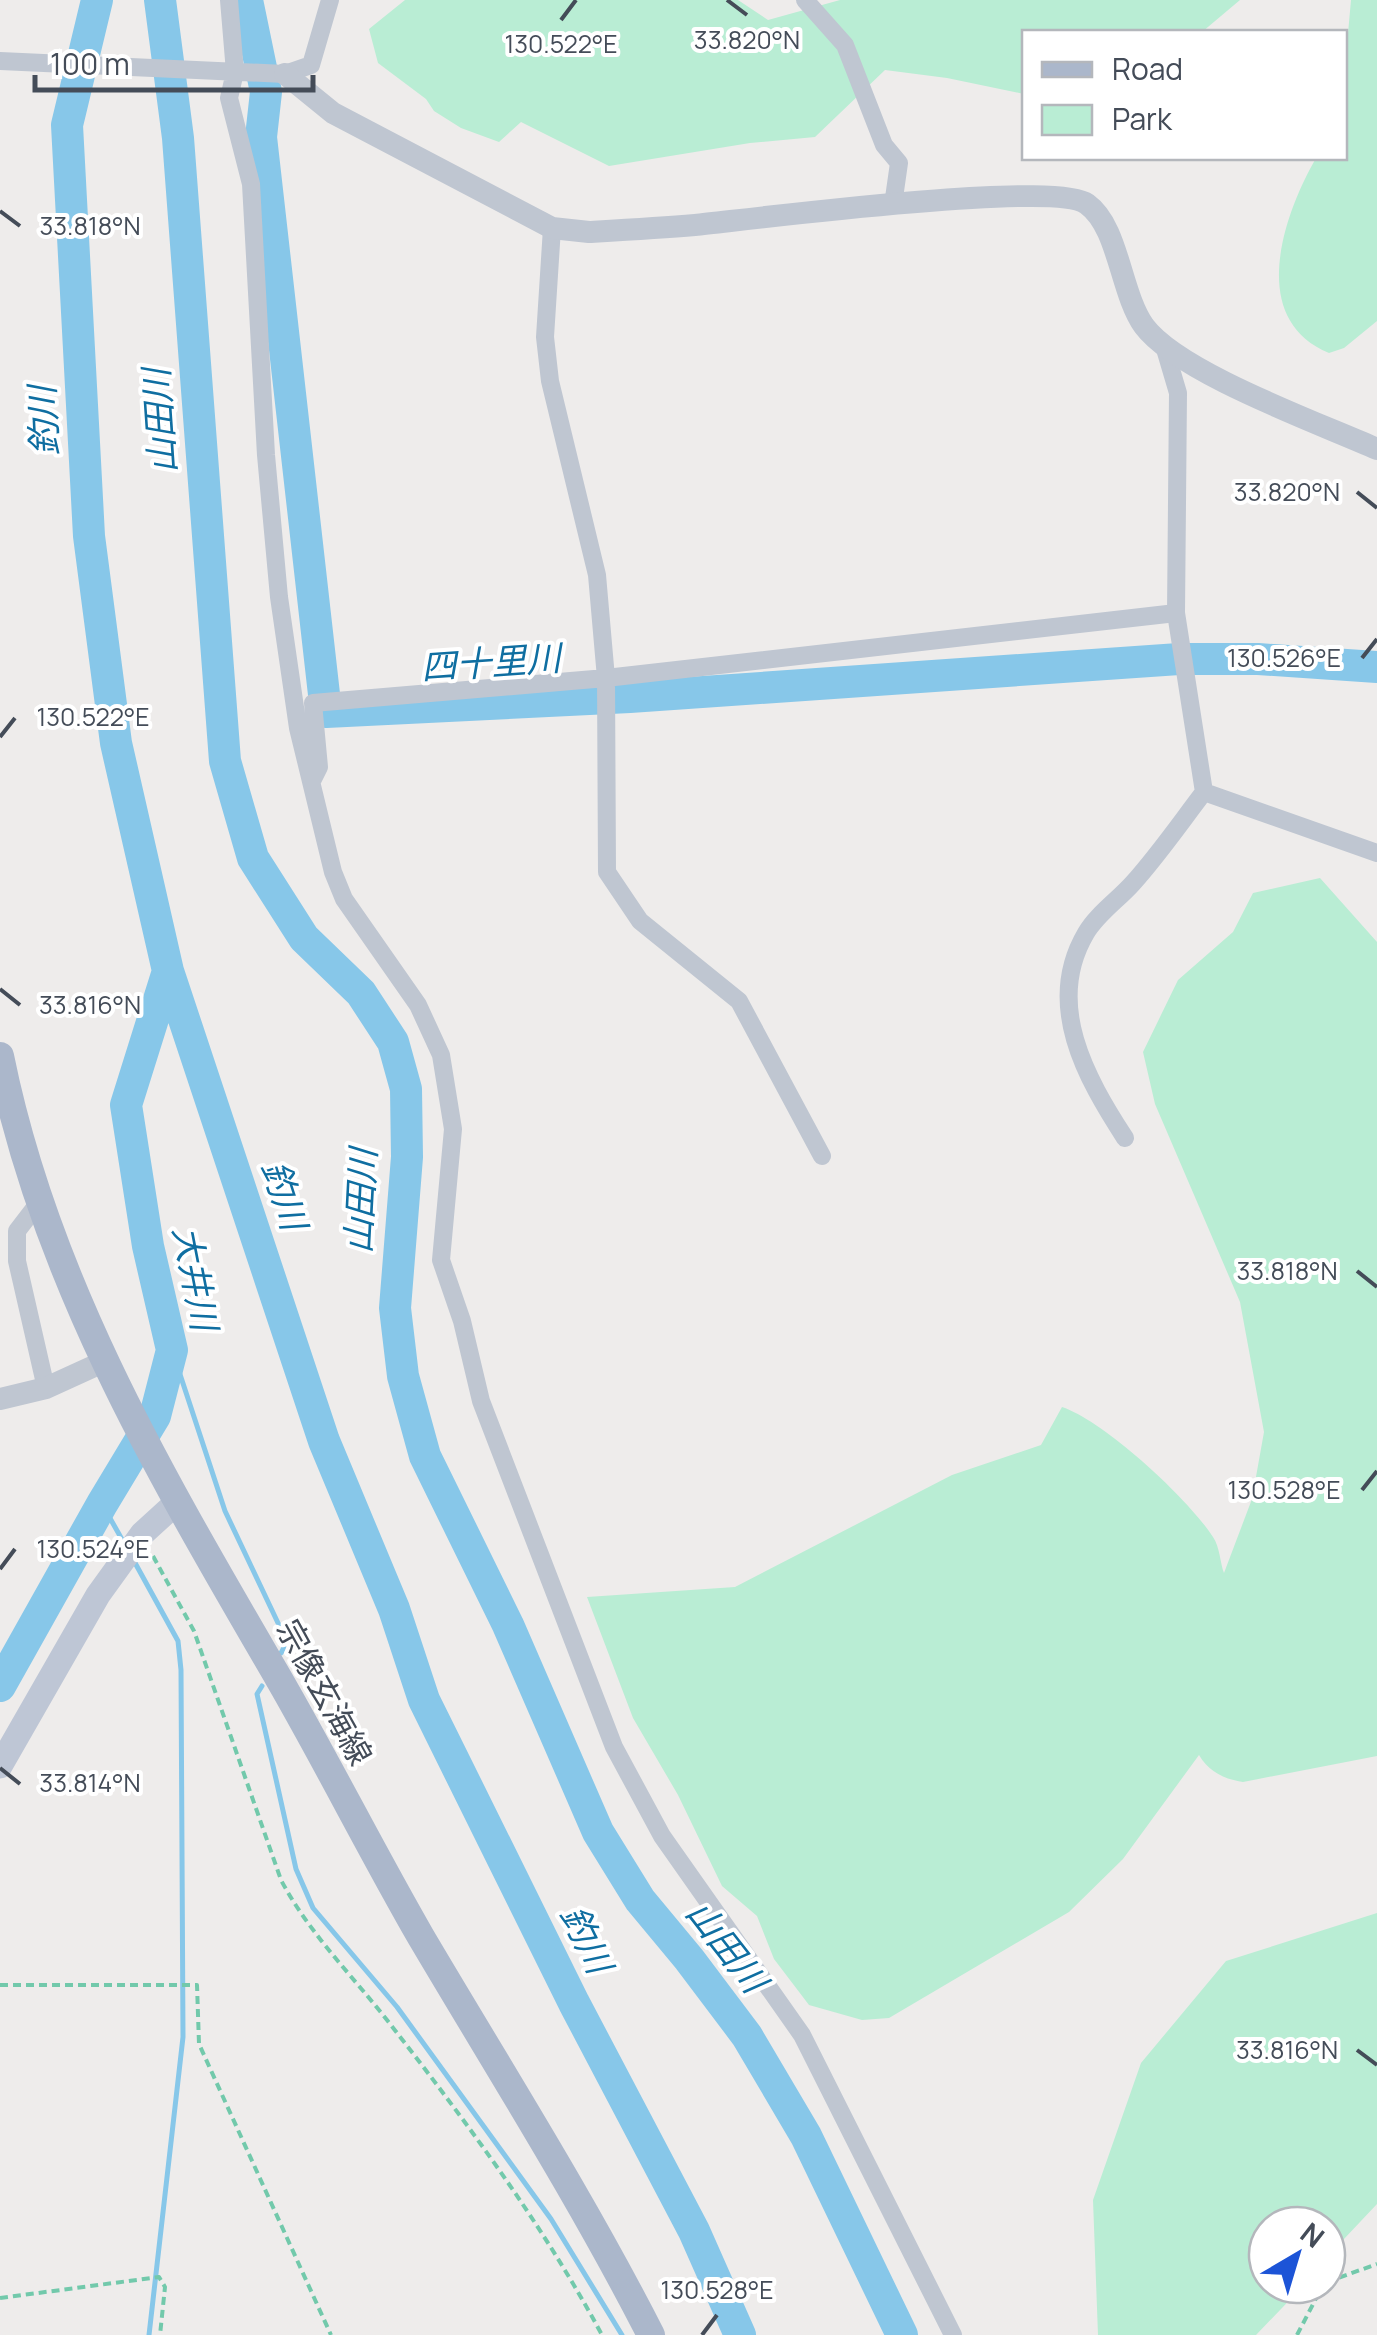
<svg xmlns="http://www.w3.org/2000/svg" width="1377" height="2335" font-family="Manrope,'Noto Sans JP',sans-serif">
<style>
.green{fill:#b9edd4}
.lines{fill:none;stroke-linecap:round;stroke-linejoin:round}
.stream{stroke:#87c7e9;stroke-width:5}
.river{stroke:#87c7e9;stroke-width:32}
.path{stroke:#72c9ab;stroke-width:4;stroke-dasharray:8 5;stroke-linecap:butt}
.minor{stroke:#bfc6d1;stroke-width:18}
.tertiary{stroke:#bfc6d1;stroke-width:22}
.secondary{stroke:#bec6d5;stroke-width:25}
.primary{stroke:#abb7cb;stroke-width:28}
.ticks{fill:none;stroke:#444c58;stroke-width:4}
.labels{text-anchor:middle;dominant-baseline:central;stroke-width:8;stroke-linejoin:round;paint-order:stroke}
.street-label{font-size:32px;fill:#444c58;stroke:#fff}
.water-label{font-size:35px;font-style:italic;fill:#0f6ea1;stroke:#fff}
.ticks-label{font-size:25px;text-anchor:middle;fill:#444c58;stroke:#fff;stroke-width:8;stroke-linejoin:round;paint-order:stroke}
</style>
<rect width="100%" height="100%" fill="#eeeceb"/>
<path class="green" d="M405,0H738L768,20L840,0H1240L1202,32H1024V94L947,78L885,70L815,137L750,143L609,166L521,122L499,142L461,128L434,111L426,99L378,63L369,29Z
M1351,0H1377V321L1344,348L1329,353C1247,319 1283,216 1316,158H1344V78Z
M1320,878L1377,942V1756L1243,1782C1224,1779 1209,1772 1199,1755L1123,1859L1069,1912L889,2018L862,2020L809,2005L774,1959L757,1916L722,1886L678,1795L633,1718L587,1597L735,1587L952,1475L1041,1445L1062,1407C1104,1421 1188,1498 1213,1537C1220,1547 1220,1563 1224,1573L1252,1499L1264,1432L1240,1302L1155,1104L1143,1052L1178,980L1233,932L1253,893Z
M1377,1913V2204L1327,2257V2225H1267V2285H1304L1256,2335H1098L1093,2200L1141,2063L1226,1961Z"/>
<g class="lines">
<path class="stream" d="M172,1350L225,1511L287,1642L281,1653
M102,1504L124,1543
M134,1561L178,1641L181,1670L183,2037L149,2335
M262,1686L257,1694L296,1869L313,1908L397,2007L551,2219L622,2335"/>
<path class="river" d="M97,0L67,125L89,536L116,743L168,971L324,1441L394,1609L424,1700L574,2003L694,2231L740,2335
M160,0L178,138L225,761L253,858L304,938L361,993L393,1042L406,1089L407,1157L395,1308L403,1376L425,1456L508,1625L598,1832L640,1900L689,1959L747,2036L806,2136L902,2335
M247,0L266,92L261,137L326,712L630,697L1179,659H1258L1377,667
M0,1686L102,1504L155,1416L172,1350L148,1246L126,1105L168,971"/>
<path class="path" d="M153,1556L194,1631L281,1880C309,1933 350,1973 387,2020C465,2120 542,2223 602,2335
M0,1985H197L199,2044L331,2335
M1327,2282L1377,2264
M0,2298L159,2277L165,2287L160,2335
M1297,2335L1323,2285"/>
<path class="minor" d="M229,0L235,72L229,98L251,184L266,455L279,597L298,728L333,872L344,899L418,1005L441,1055L453,1129L441,1260L462,1321L481,1401L614,1747L662,1836L802,2035L953,2335
M805,0L845,45L884,145L899,163L893,205
M0,61L285,74L311,65L330,0
M552,228L545,337L550,381L597,575L606,678L607,872L640,921L739,1001L822,1156
M312,781L319,767L313,703L606,678L1176,613
M1204,792L1377,853
M1125,1138C1086,1078 1044,1004 1086,933C1097,914 1119,899 1133,883C1159,854 1181,822 1204,792L1176,613L1178,393L1165,349
M40,1201L17,1231V1261L46,1388"/>
<path class="tertiary" d="M285,74L333,113L552,228L589,232C624,230 660,228 695,225C753,219 1054,180 1087,204C1119,227 1120,292 1144,326C1179,373 1319,423 1377,449
M0,1399L46,1388L103,1362"/>
<path class="secondary" d="M0,1766L98,1595L142,1534L176,1503"/>
<path class="primary" d="M0,1056C46,1284 164,1481 279,1679C328,1764 372,1852 421,1937C499,2069 581,2198 651,2335"/>
</g>
<path class="ticks" d="M727,0L747,15M561,20L576,0M0,211L20,226M1357,492L1377,508M1362,658L1377,639M0,737L15,718M0,989L20,1005M1357,1271L1377,1287M1362,1490L1377,1471M0,1569L15,1549M0,1768L20,1784M1357,2050L1377,2065M702,2335L717,2315"/>
<g class="labels">
<g class="street-label">
<text transform="translate(325 1692) rotate(61)">宗像玄海線</text>
</g>
<g class="water-label">
<text transform="translate(43 421) rotate(-93)">釣川</text>
<text transform="translate(159 421) rotate(-94)">山田川</text>
<text transform="translate(491 662) rotate(-4)">四十里川</text>
<text transform="translate(285 1195) rotate(72)">釣川</text>
<text transform="translate(360 1201) rotate(-87)">山田川</text>
<text transform="translate(196 1278) rotate(79)">大井川</text>
<text transform="translate(587 1939) rotate(64)">釣川</text>
<text transform="translate(727 1946) rotate(52)">山田川</text>
</g>
</g>
<g class="ticks-label">
<text x="747" y="49">33.820°N</text>
<text x="561" y="53">130.522°E</text>
<text x="90" y="235">33.818°N</text>
<text x="1287" y="501">33.820°N</text>
<text x="1284" y="667">130.526°E</text>
<text x="93" y="726">130.522°E</text>
<text x="90" y="1014">33.816°N</text>
<text x="1287" y="1280">33.818°N</text>
<text x="1284" y="1499">130.528°E</text>
<text x="93" y="1558">130.524°E</text>
<text x="90" y="1792">33.814°N</text>
<text x="1287" y="2059">33.816°N</text>
<text x="717" y="2299">130.528°E</text>
</g>
<rect x="1022" y="30" width="325" height="130" fill="#ffffff" stroke="#b4b7bc" stroke-width="2.5"/>
<rect x="1042" y="62" width="50" height="15" fill="#abb7cb" stroke="#b4b7bc" stroke-width="2.5"/>
<text x="1112" y="80" font-size="30" fill="#444c58">Road</text>
<rect x="1042" y="105" width="50" height="30" fill="#b9edd4" stroke="#b4b7bc" stroke-width="2.5"/>
<text x="1112" y="130" font-size="30" fill="#444c58">Park</text>
<g transform="translate(1297 2255) rotate(38)"><circle r="48" fill="#ffffff" stroke="#b4b7bc" stroke-width="2.5"/>
<path d="M0-8L18 38L0 25L-18 38Z" fill="#1c54d7"/>
<text y="-15" font-size="28" font-weight="bold" text-anchor="middle" fill="#444c58">N</text>
</g>
<path d="M35 75v15h278v-15" fill="none" stroke="#444c58" stroke-width="5"/>
<text x="50" y="75" font-size="30" fill="#444c58" stroke="#ffffff" stroke-width="8" paint-order="stroke">100 m</text>
</svg>
